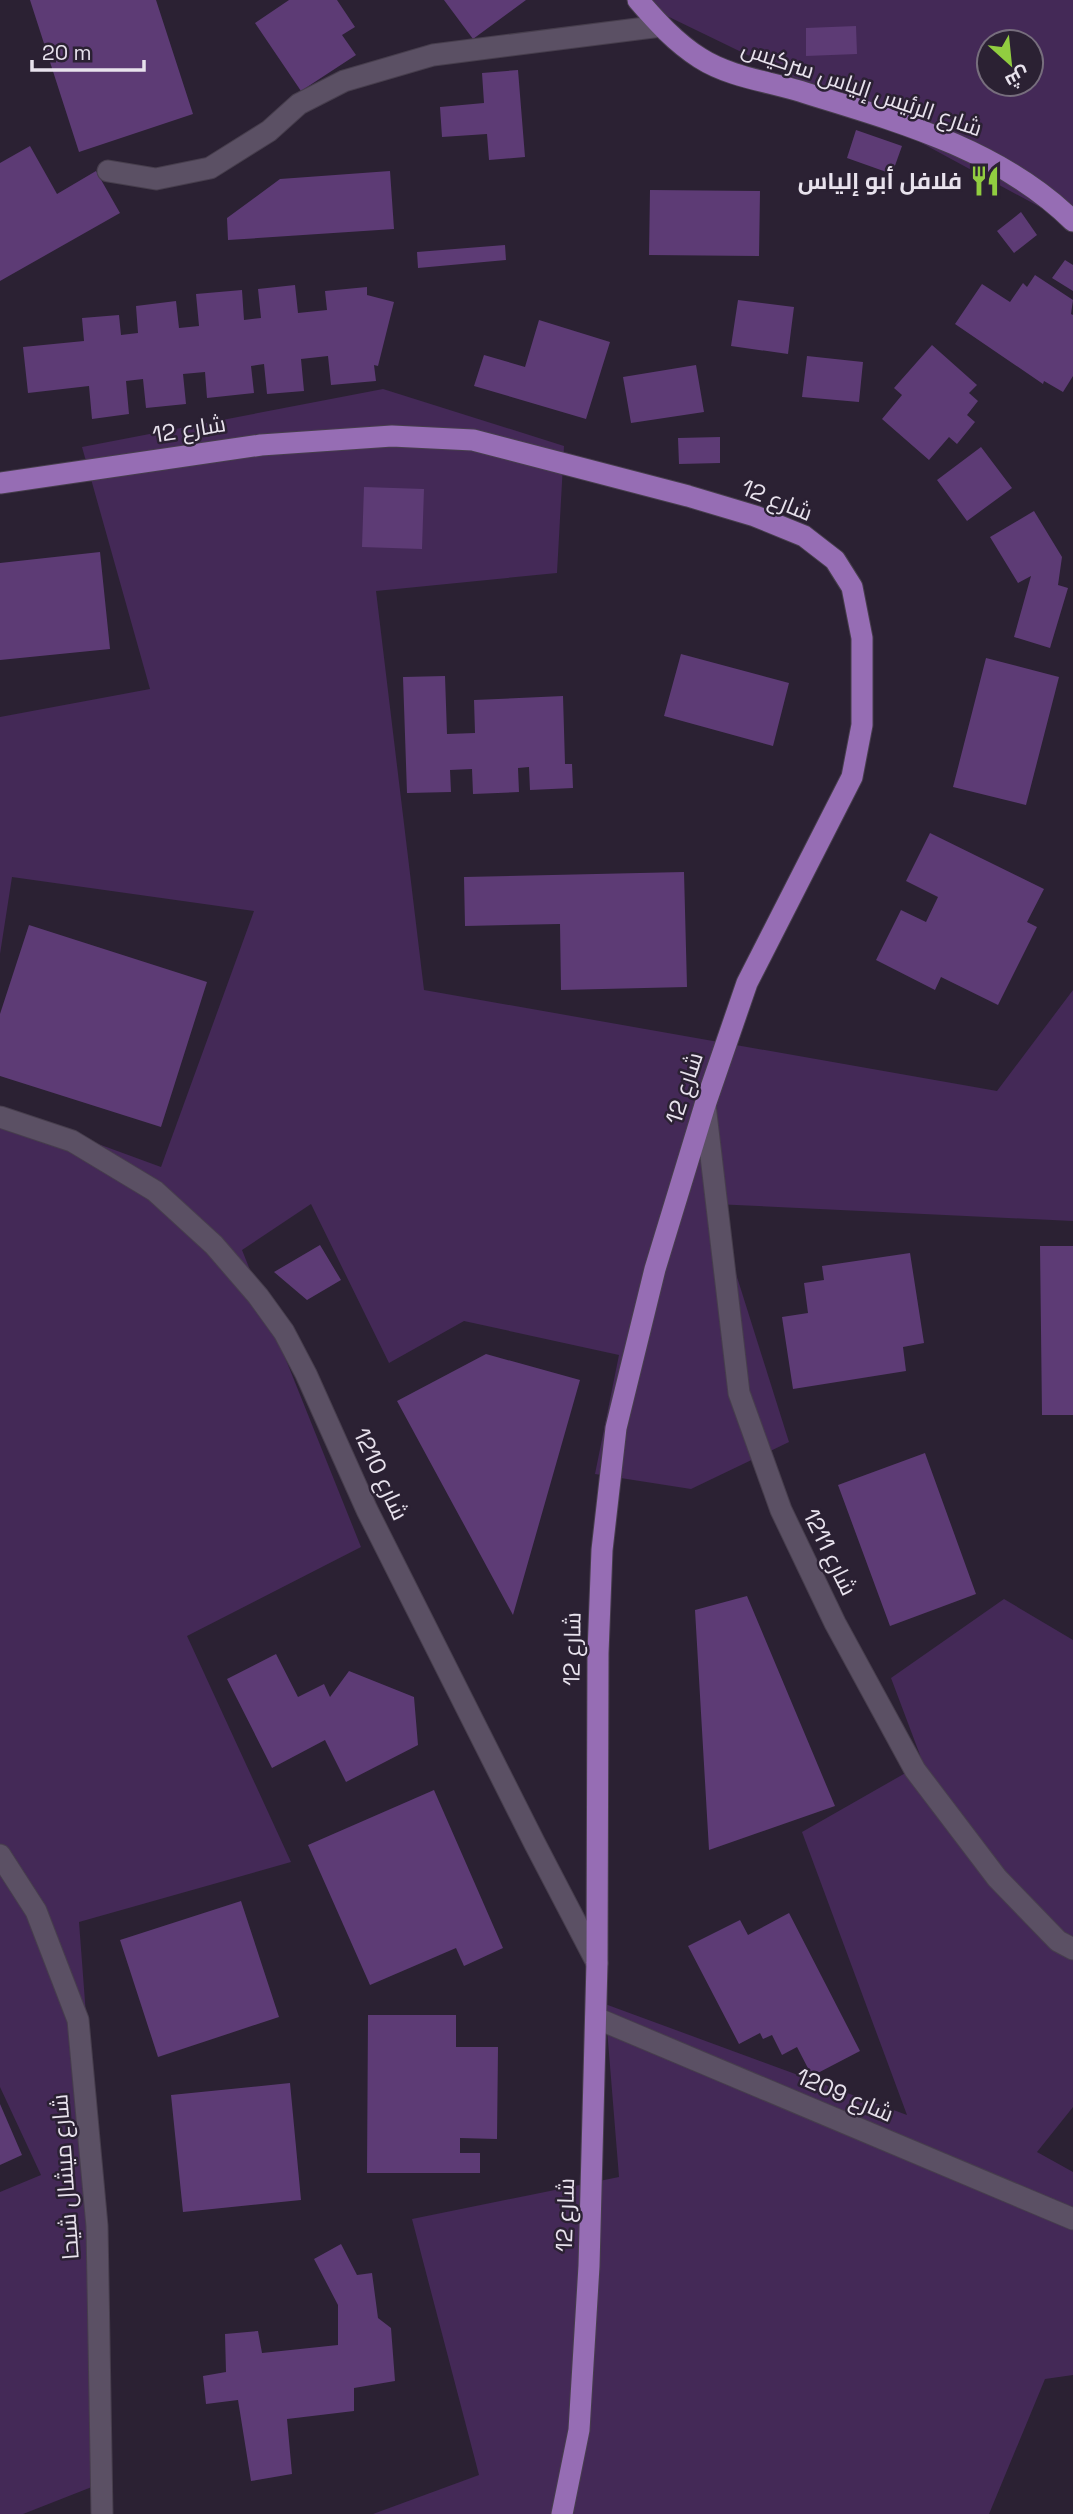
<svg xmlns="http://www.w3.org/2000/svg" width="1073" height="2514" font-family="'Space Grotesk',Cairo,sans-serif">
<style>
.green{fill:#442957;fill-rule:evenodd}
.building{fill:#5d3b75}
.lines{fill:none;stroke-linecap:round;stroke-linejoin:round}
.minor-casing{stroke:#473e4d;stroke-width:23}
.major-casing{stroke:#473e4d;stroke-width:23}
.minor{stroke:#5b5064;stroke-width:21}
.major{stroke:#966db4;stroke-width:21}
.labels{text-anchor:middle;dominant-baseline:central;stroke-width:5;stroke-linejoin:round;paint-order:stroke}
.street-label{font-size:23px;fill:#e8e2ed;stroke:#2b2133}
.poi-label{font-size:23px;font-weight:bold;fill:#e8e2ed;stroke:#2b2133;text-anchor:end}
</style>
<rect width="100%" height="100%" fill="#2b2133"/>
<path class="green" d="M634,0H1073V225L859,109ZM989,42H1031V84H989Z
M383,389L564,446L557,573L376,591L424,990L997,1091L1073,990V1221L714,1204L789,1442L691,1489L595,1474L619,1355L464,1321L389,1363L311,1204L242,1250L361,1547L187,1636L291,1862L79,1922L103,2241L102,2483L23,2514H0V2192L41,2175L0,2087V1108L161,1167L254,911L12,877L0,954V717L150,689L82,447Z
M1004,1599L1073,1640V2107L1037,2152L1073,2172V2375L1045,2379L989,2514H373L479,2475L412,2219L619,2177L605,2004L907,2115L802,1832L923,1763L891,1678Z"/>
<path class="building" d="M30,0H156L193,114L79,152Z
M289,0H337L355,27L342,35L356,55L301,91L255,23Z
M444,0H526L473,39Z
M856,26L857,54L806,56V28Z
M518,70L525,157L489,160L487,134L442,137L440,107L484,103L482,73Z
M856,130L902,146L892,174L847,158Z
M30,146L57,194L96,171L120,213L0,281V163Z
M390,171L394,229L228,240L227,218L280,179Z
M650,190L760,191L759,256L649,255Z
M1021,212L1037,235L1014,253L997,231Z
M505,245L506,260L418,268L417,252Z
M1065,260L1073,265V291L1052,278Z
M1035,275L1073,300L1071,314L1073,315V376L1063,392L1044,381L1043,384L955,324L982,284L1010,302L1023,283L1027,287Z
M295,285L298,313L327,310L325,291L367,287V295L394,302L378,366L374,365L376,381L331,385L328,356L301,359L304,391L267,394L264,364L251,366L254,393L207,398L205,372L183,374L186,404L146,408L143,379L126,381L129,414L92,419L89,386L28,393L23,347L84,341L82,318L119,315L121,335L138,333L136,306L176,301L179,328L199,326L196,294L242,290L244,320L261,318L258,289Z
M738,300L794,307L788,354L731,346Z
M539,320L610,342L586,419L474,386L484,355L525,367Z
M932,345L977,385L969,393L978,401L967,415L975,422L957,444L949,437L929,460L882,419L902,395L894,388Z
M807,356L863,362L859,402L802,397Z
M696,365L704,412L631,423L623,377Z
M720,437V463L679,464L678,438Z
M981,447L1012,488L967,521L937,480Z
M364,487L424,489L422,549L362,547Z
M1034,511L1062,557L1058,585L1068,588L1050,648L1014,637L1031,576L1018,583L990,537Z
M100,552L110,649L0,660V563Z
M681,654L789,683L773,746L664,716Z
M986,658L1059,677L1026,805L953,787Z
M445,676L447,734L475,733L474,700L563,696L565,764H572L573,788L530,790L529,767L518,768L519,792L473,794L472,769L450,770L451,792L407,793L403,677Z
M930,833L1044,889L1027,922L1037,927L998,1005L941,977L935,990L876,960L901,910L926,922L938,897L906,881Z
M684,872L687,987L561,990L560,924L465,926L464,877Z
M29,925L207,982L161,1127L0,1076V1014Z
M320,1245L341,1280L307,1300L274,1272Z
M1040,1246H1073V1415H1042Z
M910,1253L924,1343L903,1347L906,1371L793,1389L782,1317L808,1313L804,1283L824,1280L822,1266Z
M486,1354L580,1380L513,1615L397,1401Z
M925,1453L976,1594L890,1626L838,1485Z
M747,1596L835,1806L709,1850L695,1610Z
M276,1654L298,1697L324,1684L330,1697L349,1671L414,1697L418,1745L346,1782L325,1740L272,1768L227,1679Z
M434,1790L503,1948L464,1966L456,1948L370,1985L308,1845Z
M241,1901L279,2017L158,2057L120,1940Z
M789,1913L860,2051L812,2076L797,2047L782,2055L772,2035L763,2039L760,2033L739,2044L688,1946L740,1920L748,1935Z
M368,2015H456V2047H498L497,2139L460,2138V2153H480V2173H367Z
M290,2083L301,2200L183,2212L171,2095Z
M0,2104L22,2155L0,2165Z
M341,2244L357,2275L372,2273L378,2318L391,2328L395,2381L354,2388V2411L287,2419L292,2474L251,2481L238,2400L206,2404L203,2376L226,2372L225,2334L258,2331L262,2353L338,2345V2305L314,2259Z"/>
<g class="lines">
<g class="minor-casing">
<path id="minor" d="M108,171L156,179L210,168L269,131L299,104L344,81L433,55L661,26
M705,1105L739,1393L781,1510L835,1623L915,1770L997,1878L1058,1941L1073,1949
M0,1117L72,1141L155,1191L214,1245L258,1296L284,1332L306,1374L367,1510L535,1844L597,1963
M0,1855L36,1911L78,2020L97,2226L102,2514
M596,2018L1073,2219"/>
</g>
<g class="major-casing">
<path id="major" d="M638,0C656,21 676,43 700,58C728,76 765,81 796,90C893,120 999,148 1073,221
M0,483L261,445L392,436L473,440L688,496L755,516L804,536L835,560L852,587L862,638V725L852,777L747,983L705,1105L655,1269L616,1428L602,1550L598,1653L597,1963L589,2266L579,2430L562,2514"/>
</g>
<use href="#minor" class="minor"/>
<use href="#major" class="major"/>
</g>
<defs>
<g id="restaurant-bare" transform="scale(2.415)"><path d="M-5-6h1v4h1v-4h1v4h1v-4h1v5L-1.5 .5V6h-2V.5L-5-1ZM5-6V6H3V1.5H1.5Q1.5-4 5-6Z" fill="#91cd40" stroke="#2b2133" stroke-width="2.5" paint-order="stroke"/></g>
</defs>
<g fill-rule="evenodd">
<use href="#restaurant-bare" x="985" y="181"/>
</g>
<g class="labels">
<g class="street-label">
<text transform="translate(862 88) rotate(19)">شارع الرئيس إلياس سركيس</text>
<text transform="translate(189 429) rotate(-9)">شارع 12</text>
<text transform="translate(777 500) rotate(22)">شارع 12</text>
<text transform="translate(684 1088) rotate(-72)">شارع 12</text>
<text transform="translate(381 1474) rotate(65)">شارع 1210</text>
<text transform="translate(830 1552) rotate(64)">شارع 1211</text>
<text transform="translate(572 1649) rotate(-89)">شارع 12</text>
<text transform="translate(845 2095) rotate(23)">شارع 1209</text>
<text transform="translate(65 2177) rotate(-94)">شارع ميشال شيحا</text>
<text transform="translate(565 2215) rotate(-88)">شارع 12</text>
</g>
<g class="poi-label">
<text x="962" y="181">فلافل أبو إلياس</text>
</g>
</g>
<g transform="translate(1010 63) rotate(153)"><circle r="33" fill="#2b2133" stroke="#776e7d" stroke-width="2"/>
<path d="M0-5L12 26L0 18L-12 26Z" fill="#91cd40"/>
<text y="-10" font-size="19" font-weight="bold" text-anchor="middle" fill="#e8e2ed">ش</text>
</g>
<path d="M32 60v10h112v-10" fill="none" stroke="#e8e2ed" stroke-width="3.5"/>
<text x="42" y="60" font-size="21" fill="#e8e2ed" stroke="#2b2133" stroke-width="5" paint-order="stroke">20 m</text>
</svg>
